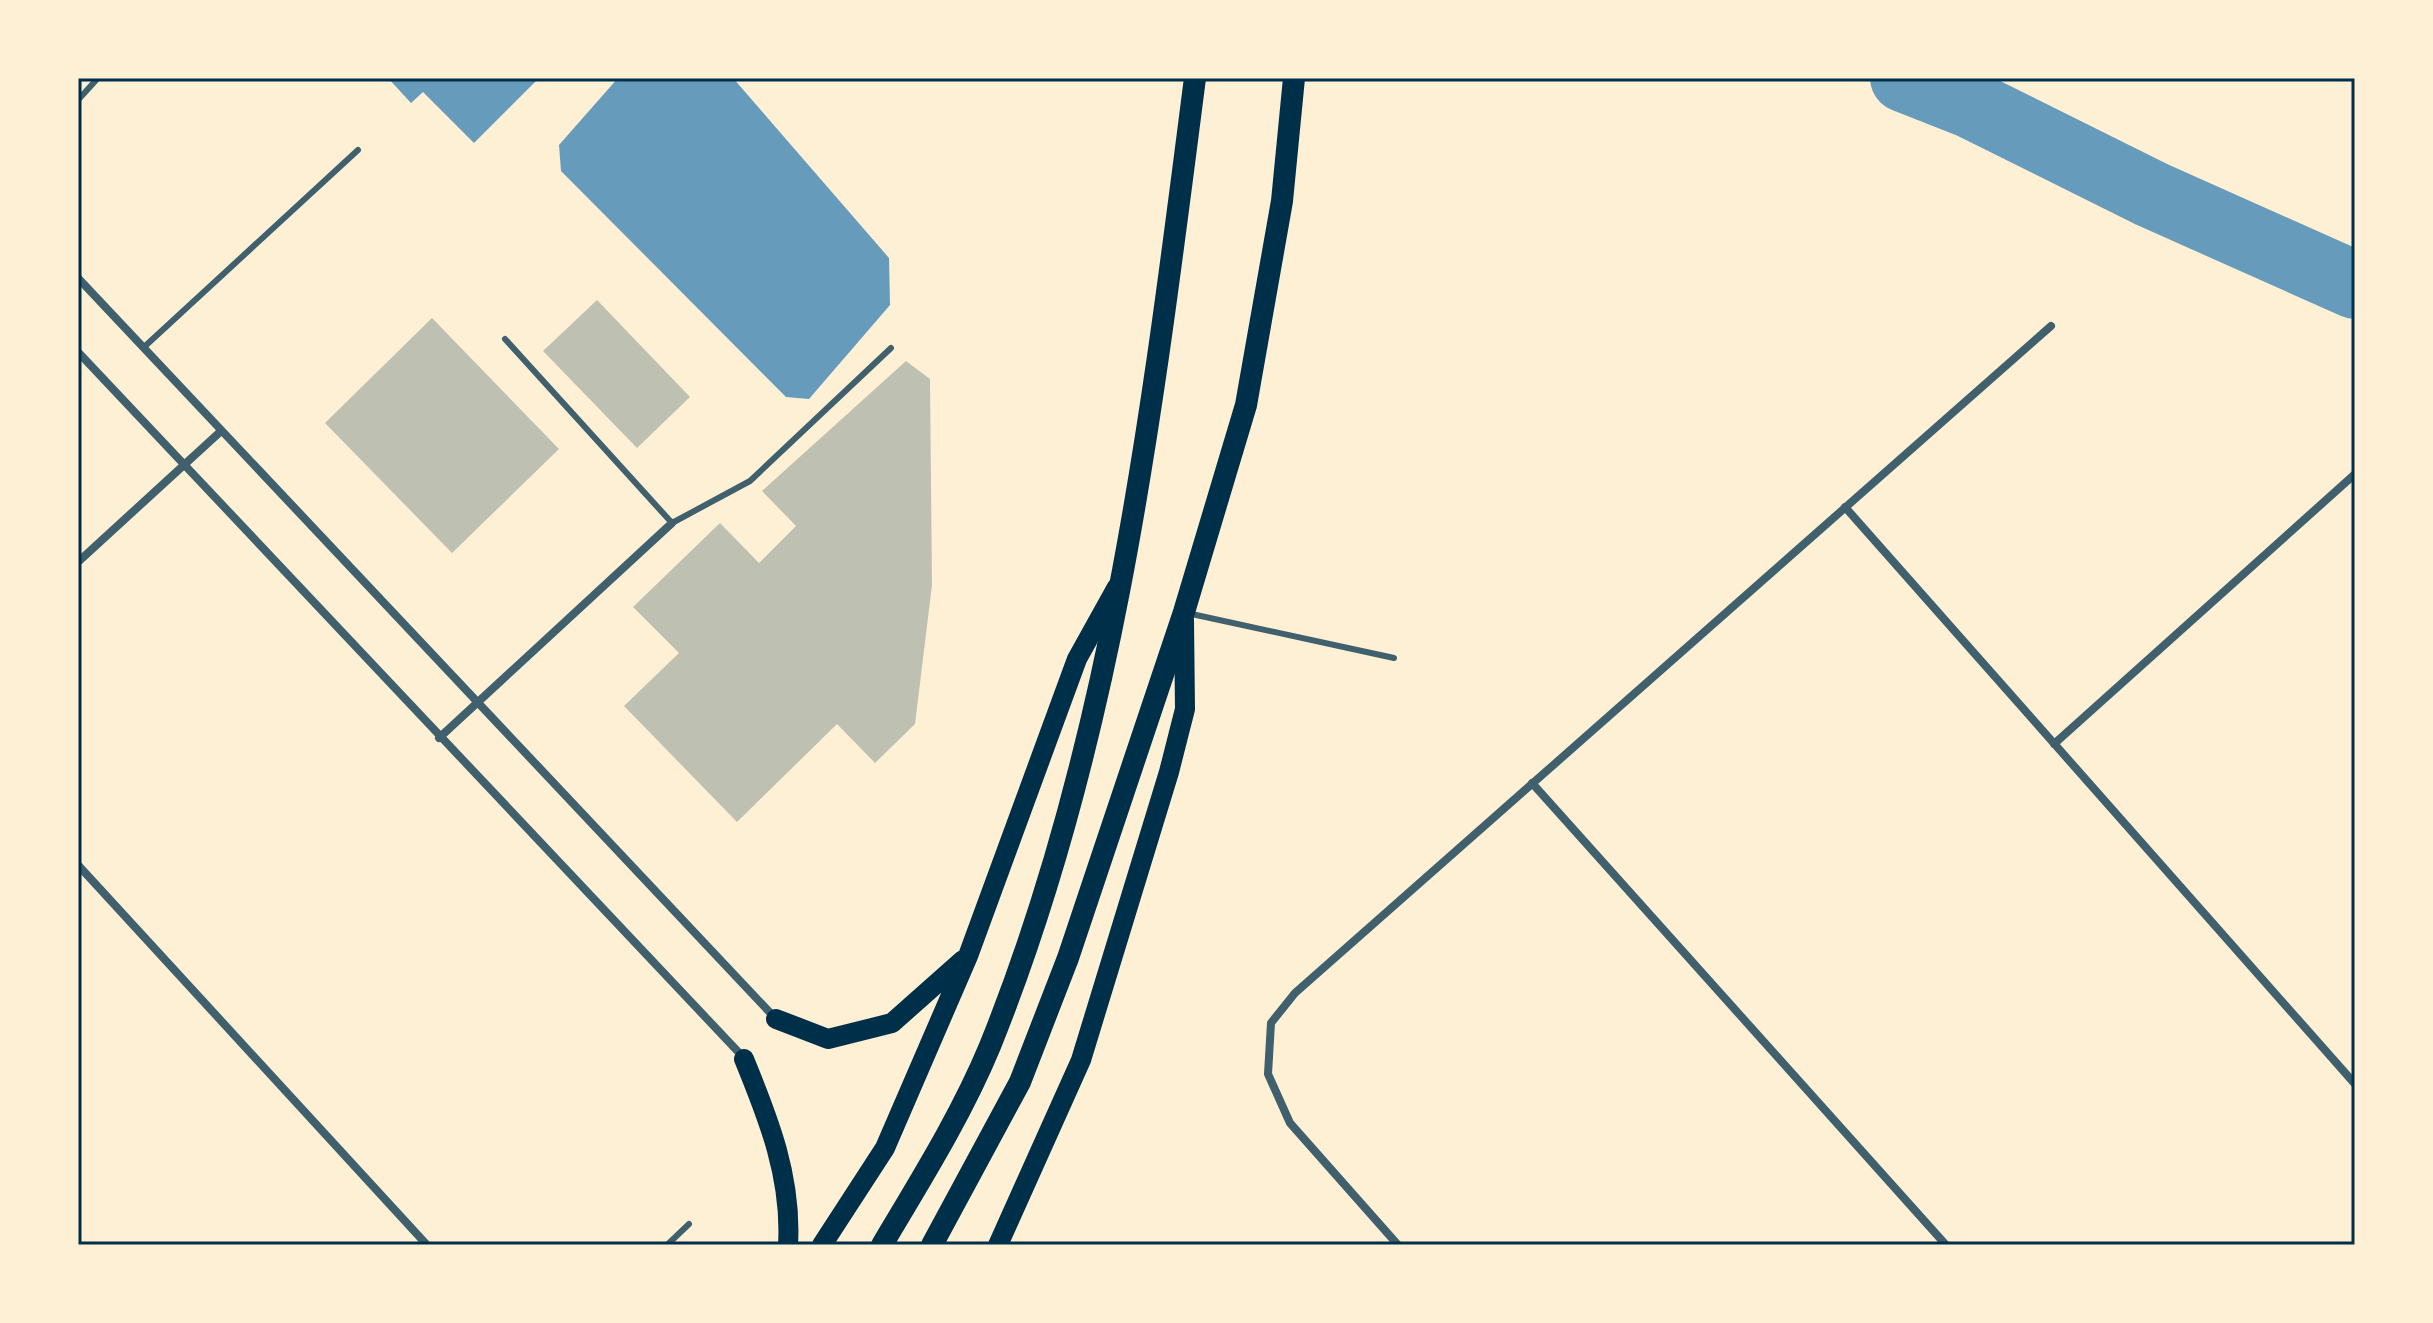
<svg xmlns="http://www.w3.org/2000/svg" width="2433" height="1323" font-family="Poppins,sans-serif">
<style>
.water{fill:#669bbc}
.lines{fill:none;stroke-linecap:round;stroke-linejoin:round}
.river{stroke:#669bbc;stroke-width:68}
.building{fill:#bec0b2}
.service{stroke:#3f606c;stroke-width:6}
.minor{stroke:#3f606c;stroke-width:8}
.primary{stroke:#003049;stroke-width:20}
.trunk{stroke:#003049;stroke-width:22}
.neatline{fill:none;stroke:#003049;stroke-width:3}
</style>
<rect width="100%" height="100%" fill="#fdf0d5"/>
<path class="water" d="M388,78H539L474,143L423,92L411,103Z
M618,78H733L889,258L890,305L809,399L786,397L561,171L559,145Z"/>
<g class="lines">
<path class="river" d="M1904,78L1970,104L2151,194L2355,285"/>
</g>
<path class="building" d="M597,300L690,397L637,448L543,351Z
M432,318L559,449L452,553L325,423Z
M906,361L930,379L932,585L915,724L875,763L837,724L737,822L624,706L679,653L633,607L720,523L759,563L796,526L762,491Z"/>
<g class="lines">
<path class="service" d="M78,100L98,78
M505,339L672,523L750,481L891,348
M143,348L358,150
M1187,613L1394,658
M667,1245L689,1224"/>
<path class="minor" d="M78,278L776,1019
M78,352L744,1058
M1845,507L2355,1084
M78,562L220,432
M439,738L672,523
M2054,744L2355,474
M1532,783L1946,1245
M78,865L427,1245
M1398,1245L1290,1123L1268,1074L1271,1023L1295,993L2051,326"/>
<path class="primary" d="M776,1019L828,1039L892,1023L963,960
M744,1059C769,1120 792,1178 788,1245
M822,1245L885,1148L968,956L1077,659L1117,587
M998,1245L1081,1060L1169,772L1185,709L1184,620"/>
<path class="trunk" d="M882,1245C920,1181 961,1116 990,1046C1114,739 1153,404 1195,78
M932,1245L1020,1082L1068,958L1184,612L1246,405L1282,201L1294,78"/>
</g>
<rect width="2433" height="1323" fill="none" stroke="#fdf0d5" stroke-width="160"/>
<rect x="80" y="80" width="2273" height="1163" class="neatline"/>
</svg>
